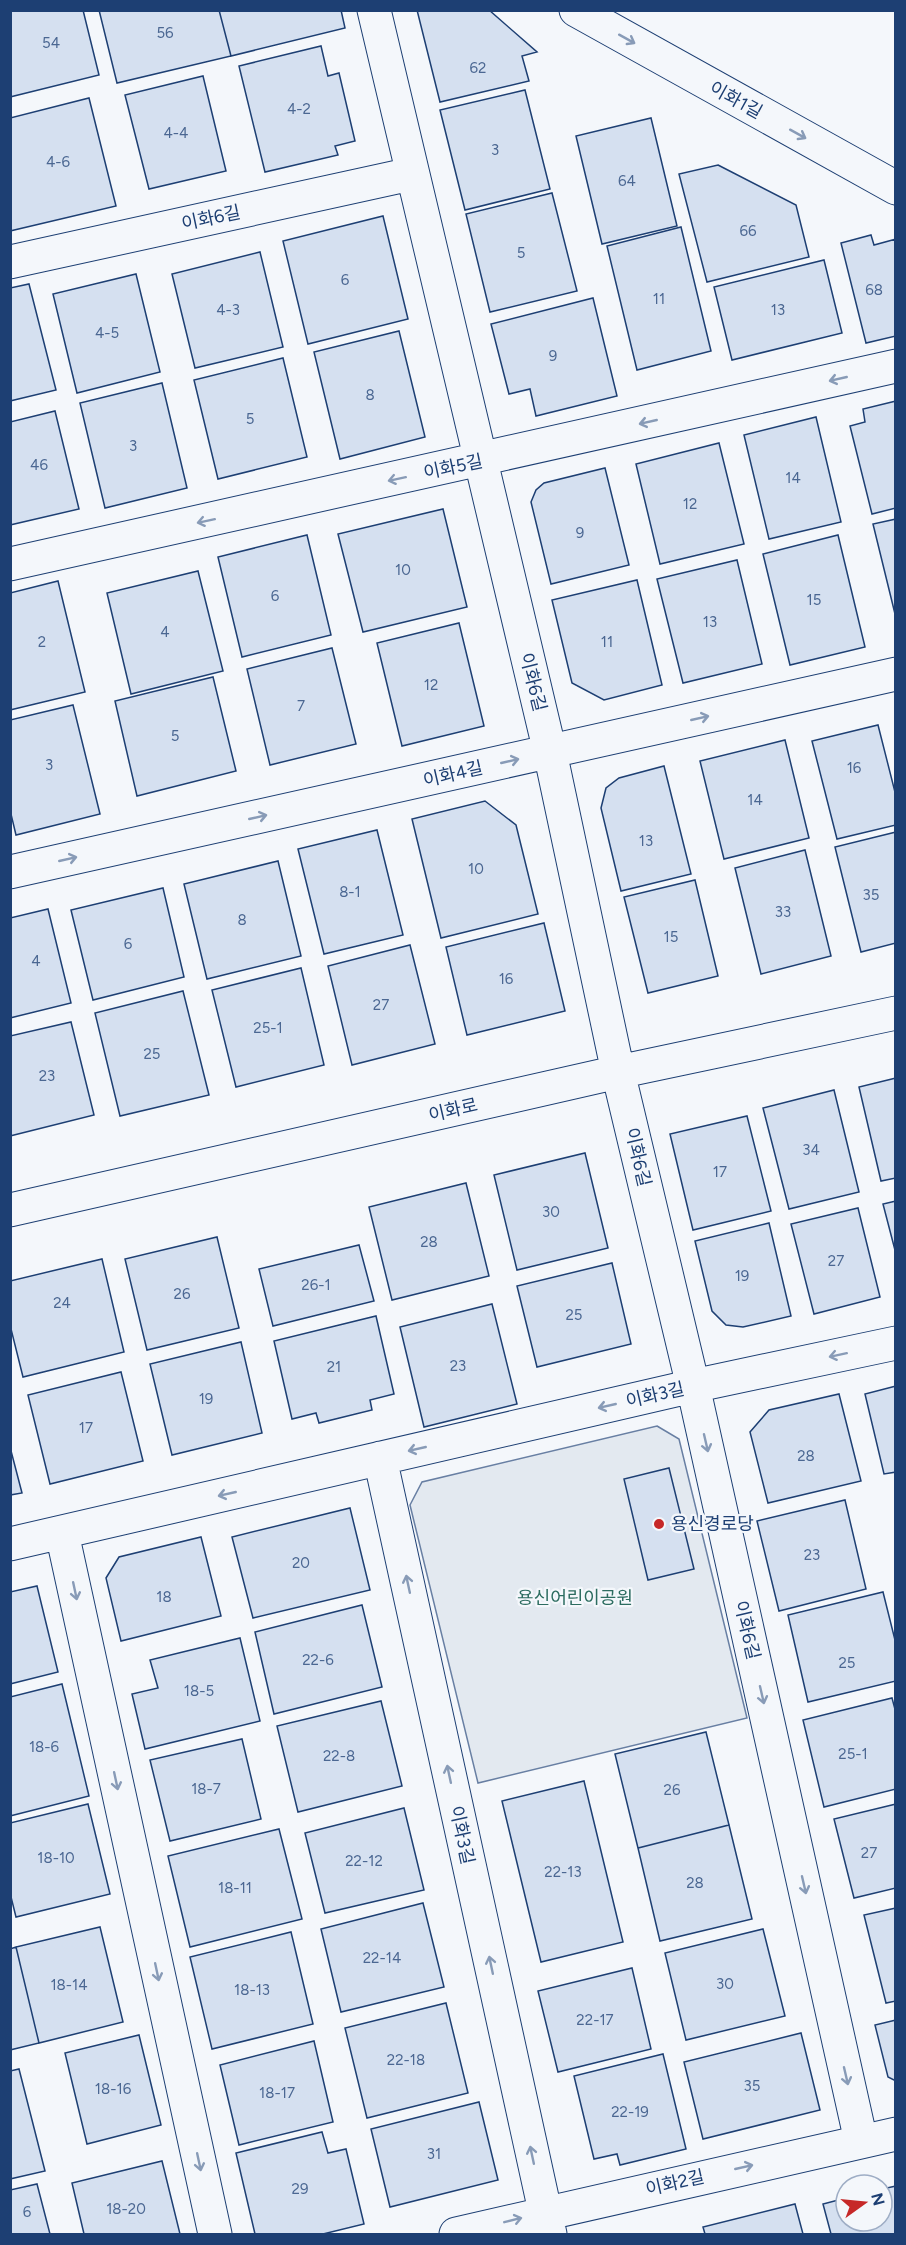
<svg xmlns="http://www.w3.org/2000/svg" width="906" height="2245" font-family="Figtree,'Noto Sans KR',sans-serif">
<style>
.green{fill:#e3e9f0;stroke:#687fa3;stroke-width:1.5}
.building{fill:#d5e0f0;stroke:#1d3f73;stroke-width:1.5}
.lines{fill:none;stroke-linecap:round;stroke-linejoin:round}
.street-casing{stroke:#1d3f73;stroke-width:35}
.street{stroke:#f4f7fb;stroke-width:33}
.oneway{stroke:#889bb7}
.poi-dot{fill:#c62828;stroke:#f4f7fb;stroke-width:2}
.labels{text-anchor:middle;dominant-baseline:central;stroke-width:4.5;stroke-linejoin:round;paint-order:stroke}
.number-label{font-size:15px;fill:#4b6792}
.street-label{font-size:18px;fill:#1d3f73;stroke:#f4f7fb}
.poi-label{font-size:18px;fill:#1d3f73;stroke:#f4f7fb;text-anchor:start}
.park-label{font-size:18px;fill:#2c6c60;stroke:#f4f7fb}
</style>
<rect width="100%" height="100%" fill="#f4f7fb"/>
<path class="green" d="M657,1426L679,1439L747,1718L478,1783L410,1505L422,1482Z"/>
<path class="building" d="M10,10H83L99,75L10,97Z
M99,10H219L231,56L117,83Z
M219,10H341L345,28L231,56Z
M417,10H489L537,52L522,56L529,81L440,102Z
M321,46L328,76L339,73L355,141L335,146L338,155L265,172L239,66Z
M203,76L226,171L149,189L125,95Z
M525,90L550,189L465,210L440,110Z
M89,98L116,206L10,231V118Z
M651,118L677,226L602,244L576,136Z
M718,165L796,205L809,257L707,282L679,174Z
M552,193L577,291L490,312L466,214Z
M383,216L408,319L308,344L283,241Z
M681,227L711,351L637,370L607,246Z
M871,235L874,245L896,239V336L866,343L841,243Z
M260,252L283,347L195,368L172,274Z
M824,260L842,333L732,360L714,287Z
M136,274L160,372L77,393L53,294Z
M29,284L56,390L10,401V288Z
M593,298L617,396L536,416L530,389L509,394L491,324Z
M399,331L425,437L340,459L314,352Z
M283,358L307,457L218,479L194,380Z
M162,383L187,488L105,508L80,403Z
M896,401V508L872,514L850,426L865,422L863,409Z
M55,411L79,509L10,525V422Z
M816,417L841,522L769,539L744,435Z
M719,443L744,544L660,564L636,464Z
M605,468L629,565L551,584L531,502L536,490L544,483Z
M443,509L467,607L363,632L338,534Z
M896,519V618L873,524Z
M307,535L331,635L242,657L218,557Z
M838,535L865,647L790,665L763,554Z
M737,560L762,664L683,683L657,579Z
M198,571L223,671L131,694L107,593Z
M637,580L662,685L604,700L572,683L552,600Z
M58,581L85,692L10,710V593Z
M459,623L484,726L402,746L377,643Z
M332,648L356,744L270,765L247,669Z
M213,677L236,771L137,796L115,701Z
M73,705L100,814L16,835L10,810V720Z
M878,725L896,796V825L837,839L812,741Z
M785,740L809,838L724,859L700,761Z
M664,766L691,874L621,891L601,808L606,788L619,778Z
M485,801L516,825L538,914L441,938L412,819Z
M377,830L403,935L324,954L298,849Z
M896,832V943L861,952L835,847Z
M805,850L831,956L761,974L735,868Z
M278,861L301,956L207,979L184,884Z
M695,880L718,976L648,993L624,897Z
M163,888L184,977L93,1000L71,910Z
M48,909L71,1003L10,1018V918Z
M544,923L565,1011L467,1035L446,947Z
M410,945L435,1044L352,1065L328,966Z
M301,968L324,1065L236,1087L212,990Z
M183,991L209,1095L120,1116L95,1013Z
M71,1022L94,1115L10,1136V1036Z
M896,1078V1178L881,1181L859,1087Z
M834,1090L859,1192L789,1209L763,1108Z
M747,1116L771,1211L693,1230L670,1134Z
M585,1153L608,1248L517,1270L494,1175Z
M466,1183L489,1276L392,1300L369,1207Z
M896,1201V1254L883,1204Z
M858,1208L880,1297L814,1314L791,1224Z
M769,1223L791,1316L743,1327L726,1325L712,1311L695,1241Z
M217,1237L239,1328L147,1350L125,1259Z
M359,1245L374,1301L273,1326L259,1269Z
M102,1259L124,1352L23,1377L10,1325V1281Z
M612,1263L631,1344L537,1367L517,1286Z
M492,1304L517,1404L424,1427L400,1327Z
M376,1316L394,1394L370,1400L372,1410L319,1423L316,1413L292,1419L274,1341Z
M241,1342L262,1433L172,1455L150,1364Z
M121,1372L143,1461L50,1484L28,1395Z
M896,1386V1472L884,1474L865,1394Z
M839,1394L861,1481L768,1503L750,1432L769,1410Z
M10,1447L22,1493L10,1495Z
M669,1468L694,1569L648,1580L624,1479Z
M845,1500L866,1589L779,1611L757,1521Z
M350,1508L370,1590L253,1618L232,1537Z
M201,1537L221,1616L121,1641L106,1578L119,1557Z
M37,1586L58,1672L10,1684V1592Z
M883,1592L896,1644V1681L808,1702L788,1615Z
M362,1605L382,1687L274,1714L255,1632Z
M240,1638L260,1721L145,1749L132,1694L158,1688L150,1660Z
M62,1684L89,1796L10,1816V1697Z
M892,1698L896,1713V1789L824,1807L803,1720Z
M381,1701L402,1786L298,1812L277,1726Z
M706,1732L729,1825L638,1848L615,1754Z
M242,1739L261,1819L170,1841L150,1760Z
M584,1781L623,1942L541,1962L502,1801Z
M88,1804L110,1894L16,1917L10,1893V1823Z
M896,1804V1888L854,1898L834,1819Z
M404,1808L424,1890L325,1913L305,1833Z
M729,1825L752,1919L660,1941L638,1848Z
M279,1829L302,1919L190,1947L168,1856Z
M423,1903L444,1987L341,2012L321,1929Z
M896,1908V2001L886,2003L864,1915Z
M100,1927L123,2022L39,2043L16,1947Z
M763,1929L785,2016L686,2040L665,1953Z
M291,1932L313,2024L212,2049L190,1957Z
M16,1947L39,2043L10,2050V1949Z
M632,1968L651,2049L558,2072L538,1991Z
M446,2003L468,2093L367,2118L345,2028Z
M896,2020V2081L888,2077L875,2025Z
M801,2033L820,2110L703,2139L684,2062Z
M139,2035L161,2125L87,2144L65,2053Z
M314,2041L333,2122L239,2145L220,2065Z
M663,2054L686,2149L620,2165L617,2154L594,2159L574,2076Z
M19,2069L45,2171L10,2179V2071Z
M479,2102L498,2180L390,2207L371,2129Z
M322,2132L328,2153L346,2149L364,2224L323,2234H255L236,2153Z
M162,2161L180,2234H84L72,2183Z
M37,2184L50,2234H10V2190Z
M896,2186V2234H831L823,2204L846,2198V2221H882V2189Z
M795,2204L803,2234H705L703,2227Z"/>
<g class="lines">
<g class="street-casing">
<path id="street" d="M374,10L550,752L618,1072L693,1386L861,2141
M576,10L896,188
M10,262L411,174
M10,564L896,366
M10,872L896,674
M10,1210L618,1072L896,1013
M380,1458L550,2234
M62,1533L215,2234
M10,1544L693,1386L896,1343
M456,2234L896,2134"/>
</g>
<use href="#street" class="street"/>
</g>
<defs><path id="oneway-shaft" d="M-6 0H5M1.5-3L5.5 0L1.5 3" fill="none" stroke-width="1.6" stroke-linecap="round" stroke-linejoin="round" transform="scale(1.5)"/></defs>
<g class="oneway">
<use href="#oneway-shaft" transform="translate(627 39) rotate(29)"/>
<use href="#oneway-shaft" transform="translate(798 134) rotate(29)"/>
<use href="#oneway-shaft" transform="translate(838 379) rotate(167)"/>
<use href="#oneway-shaft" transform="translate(648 422) rotate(167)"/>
<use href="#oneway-shaft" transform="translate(397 479) rotate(168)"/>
<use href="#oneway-shaft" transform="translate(206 521) rotate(168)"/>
<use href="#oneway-shaft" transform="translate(700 718) rotate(-13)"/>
<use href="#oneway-shaft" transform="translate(510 761) rotate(-13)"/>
<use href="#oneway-shaft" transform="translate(258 817) rotate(-13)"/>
<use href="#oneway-shaft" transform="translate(68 859) rotate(-13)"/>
<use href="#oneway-shaft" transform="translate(838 1355) rotate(168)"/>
<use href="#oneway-shaft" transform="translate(607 1406) rotate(167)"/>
<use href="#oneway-shaft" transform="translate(706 1443) rotate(77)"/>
<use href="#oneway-shaft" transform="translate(417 1449) rotate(167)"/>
<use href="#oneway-shaft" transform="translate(227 1494) rotate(167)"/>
<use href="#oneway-shaft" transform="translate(408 1584) rotate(-102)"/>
<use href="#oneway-shaft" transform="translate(75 1591) rotate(78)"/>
<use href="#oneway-shaft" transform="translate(762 1695) rotate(77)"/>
<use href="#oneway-shaft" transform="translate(449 1774) rotate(-102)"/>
<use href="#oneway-shaft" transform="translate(116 1781) rotate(78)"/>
<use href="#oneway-shaft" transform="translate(804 1885) rotate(77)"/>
<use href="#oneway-shaft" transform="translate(491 1965) rotate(-102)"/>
<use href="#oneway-shaft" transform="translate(157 1972) rotate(78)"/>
<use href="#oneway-shaft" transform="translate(846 2076) rotate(77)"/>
<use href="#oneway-shaft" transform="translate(532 2155) rotate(-102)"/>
<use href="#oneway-shaft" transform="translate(199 2162) rotate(78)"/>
<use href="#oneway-shaft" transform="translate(744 2167) rotate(-13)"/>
<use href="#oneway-shaft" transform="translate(513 2220) rotate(-14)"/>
</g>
<circle class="poi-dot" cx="659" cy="1524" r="6"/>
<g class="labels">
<g class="number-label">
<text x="165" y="33">56</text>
<text x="51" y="43">54</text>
<text x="478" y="68">62</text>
<text x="299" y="109">4-2</text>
<text x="176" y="133">4-4</text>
<text x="495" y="150">3</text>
<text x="58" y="162">4-6</text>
<text x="627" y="181">64</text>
<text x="748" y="231">66</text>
<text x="521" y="253">5</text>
<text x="345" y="280">6</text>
<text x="874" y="290">68</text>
<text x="659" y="299">11</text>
<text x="228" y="310">4-3</text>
<text x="778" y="310">13</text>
<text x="107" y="333">4-5</text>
<text x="553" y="356">9</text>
<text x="370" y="395">8</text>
<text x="250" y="419">5</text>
<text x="133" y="446">3</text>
<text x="39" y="465">46</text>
<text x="793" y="478">14</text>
<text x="690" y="504">12</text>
<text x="580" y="533">9</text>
<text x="403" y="570">10</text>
<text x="275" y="596">6</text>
<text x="814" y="600">15</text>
<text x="710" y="622">13</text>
<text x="165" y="632">4</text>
<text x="42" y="642">2</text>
<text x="607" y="642">11</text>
<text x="431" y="685">12</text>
<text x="301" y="706">7</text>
<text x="175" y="736">5</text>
<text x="49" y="765">3</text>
<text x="854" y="768">16</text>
<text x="755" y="800">14</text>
<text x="646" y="841">13</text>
<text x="476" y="869">10</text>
<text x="350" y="892">8-1</text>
<text x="871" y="895">35</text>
<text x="783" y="912">33</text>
<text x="242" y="920">8</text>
<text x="671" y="937">15</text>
<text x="128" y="944">6</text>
<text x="36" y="961">4</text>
<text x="506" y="979">16</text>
<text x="381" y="1005">27</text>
<text x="268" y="1028">25-1</text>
<text x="152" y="1054">25</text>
<text x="47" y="1076">23</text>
<text x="811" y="1150">34</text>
<text x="720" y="1172">17</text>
<text x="551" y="1212">30</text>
<text x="429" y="1242">28</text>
<text x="836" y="1261">27</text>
<text x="742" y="1276">19</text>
<text x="316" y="1285">26-1</text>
<text x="182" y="1294">26</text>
<text x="62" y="1303">24</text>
<text x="574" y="1315">25</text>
<text x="458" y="1366">23</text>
<text x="334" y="1367">21</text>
<text x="206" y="1399">19</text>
<text x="86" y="1428">17</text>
<text x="806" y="1456">28</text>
<text x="812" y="1555">23</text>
<text x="301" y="1563">20</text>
<text x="164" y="1597">18</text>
<text x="318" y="1660">22-6</text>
<text x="847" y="1663">25</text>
<text x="199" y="1691">18-5</text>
<text x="44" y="1747">18-6</text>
<text x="853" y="1754">25-1</text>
<text x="339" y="1756">22-8</text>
<text x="206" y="1789">18-7</text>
<text x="672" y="1790">26</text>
<text x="869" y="1853">27</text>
<text x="56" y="1858">18-10</text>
<text x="364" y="1861">22-12</text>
<text x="563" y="1872">22-13</text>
<text x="695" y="1883">28</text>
<text x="235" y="1888">18-11</text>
<text x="382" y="1958">22-14</text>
<text x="725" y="1984">30</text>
<text x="69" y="1985">18-14</text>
<text x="252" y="1990">18-13</text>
<text x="595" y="2020">22-17</text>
<text x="406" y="2060">22-18</text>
<text x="752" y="2086">35</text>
<text x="113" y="2089">18-16</text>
<text x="277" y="2093">18-17</text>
<text x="630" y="2112">22-19</text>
<text x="434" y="2154">31</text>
<text x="300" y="2189">29</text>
<text x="126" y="2209">18-20</text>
<text x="27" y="2212">6</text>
</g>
<g class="street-label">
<text transform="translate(736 100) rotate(29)">이화1길</text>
<text transform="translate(211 218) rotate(-12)">이화6길</text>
<text transform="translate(453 467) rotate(-12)">이화5길</text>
<text transform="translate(533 682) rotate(76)">이화6길</text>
<text transform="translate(453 774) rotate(-13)">이화4길</text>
<text transform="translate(453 1110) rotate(-13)">이화로</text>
<text transform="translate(638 1157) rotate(77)">이화6길</text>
<text transform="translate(655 1395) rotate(-13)">이화3길</text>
<text transform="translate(747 1630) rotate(77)">이화6길</text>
<text transform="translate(462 1835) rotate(78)">이화3길</text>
<text transform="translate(675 2183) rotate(-13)">이화2길</text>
</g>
<g class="poi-label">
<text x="671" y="1524">용신경로당</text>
</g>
<g class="park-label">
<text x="575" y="1598">용신어린이공원</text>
</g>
</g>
<rect width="906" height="2245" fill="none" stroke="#1d3f73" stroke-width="24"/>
<g transform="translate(864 2203) rotate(75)"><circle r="28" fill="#f4f7fb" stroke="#9eadc5" stroke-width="1.5"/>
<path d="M0-4.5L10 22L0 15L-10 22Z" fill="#c62828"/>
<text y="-9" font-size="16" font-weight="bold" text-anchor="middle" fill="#1d3f73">N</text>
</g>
</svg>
